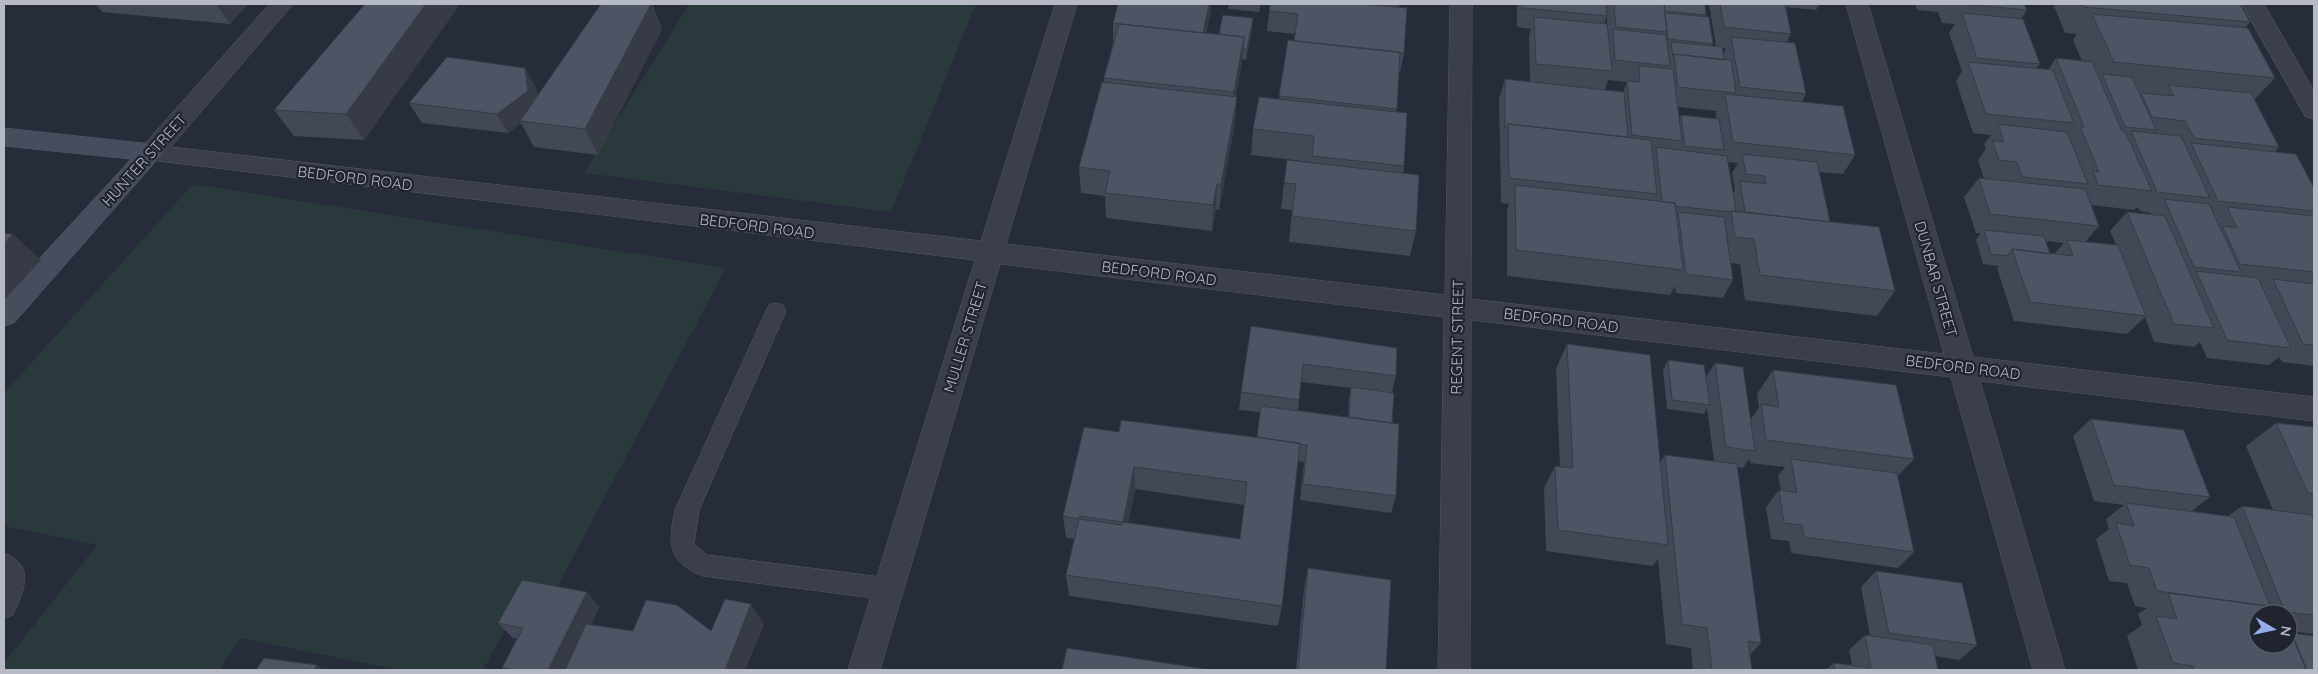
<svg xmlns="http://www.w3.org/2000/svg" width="2318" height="674" font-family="Quicksand,sans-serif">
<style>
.green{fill:#29393c}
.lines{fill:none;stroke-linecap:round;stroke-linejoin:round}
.lane-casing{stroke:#555a65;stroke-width:1}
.street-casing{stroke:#555a65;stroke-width:1}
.secondary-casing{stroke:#555a65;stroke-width:1}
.lane{fill:#3a3f4b;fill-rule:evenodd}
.street{fill:#3a3f4b;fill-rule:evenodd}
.secondary{fill:#484d5d;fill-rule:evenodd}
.wall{fill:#424855;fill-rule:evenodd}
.shaded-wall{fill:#363b45}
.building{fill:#4d5463;stroke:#363b45}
.labels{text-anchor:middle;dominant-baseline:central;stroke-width:4.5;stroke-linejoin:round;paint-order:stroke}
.street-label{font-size:15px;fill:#b5bac6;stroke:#1f242f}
</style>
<rect width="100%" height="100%" fill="#262c3a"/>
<path class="green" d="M689,4H976L891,212L584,173Z
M193,184L726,268L552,597L526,592L483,670H399L241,638L219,670H4V663L97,545L4,526V393Z"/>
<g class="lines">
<g class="lane-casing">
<path id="lane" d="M776,303L783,305L786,311L699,510L694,544L707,555L889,578L898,581L901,589L898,597L889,600L703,576C667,562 668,543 675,510L766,311L769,305Z
M4,553C37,566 23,591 13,615L4,618Z"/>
</g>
<g class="street-casing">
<path id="street" d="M270,4H293L171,147L981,241L1055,4H1077L1006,244L1445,295L1450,4H1472L1471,299L1944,354L1846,4H1868L1973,357L2314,397V421L1980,381L2065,670H2033L1951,377L1471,320L1470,670H1438L1444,317L1000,264L880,670H848L975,260L142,159L139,153L142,147Z
M2242,4H2264L2314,91V119L2306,117Z"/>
</g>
<g class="secondary-casing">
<path id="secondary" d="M4,128L151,144L160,147L163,153L14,323L4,326V297L131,159L4,146Z"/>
</g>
<use href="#lane" class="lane"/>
<use href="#street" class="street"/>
<use href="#secondary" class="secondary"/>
</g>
<path class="wall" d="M96,4H248L230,24L102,12Z
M365,4H460L364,140L294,136L274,110Z
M601,4H652L662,29L598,155L534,147L521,123L508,133L422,123L409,103L525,68L536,88L537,97Z
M1229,4H1261L1259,12L1228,9Z
M1270,4H1399V7L1404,53L1400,72H1399L1396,111L1404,166L1403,173L1416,231L1410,256L1289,242L1292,210L1281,209L1284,183L1310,163L1311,162L1251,155L1253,129L1279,99L1288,40L1294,41L1295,34L1267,31Z
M1517,4H1705L1706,15L1705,17L1713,44L1712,46H1716L1709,4H1820L1816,10L1785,7L1791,34L1787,42L1806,94L1802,102L1855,155L1843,174L1819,172L1830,222L1895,291L1877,316L1745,300L1740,264L1731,263L1733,280L1723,298L1676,293L1675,286L1670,295L1507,276V211L1509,204L1501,203L1500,150L1501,147H1500L1499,99L1505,79L1530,82L1529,36L1531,29L1517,27ZM1607,16V24H1604ZM1722,48H1726L1723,54ZM1608,80L1627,82L1623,92L1605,90ZM1678,107L1717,111L1716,113V119L1681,115L1679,119ZM1728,162L1738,163L1732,173L1735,190L1733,194Z
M1915,4H2024L2027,10L2021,19L2040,64L2037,68L2048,70L2056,58L2082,61L2073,40L2077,34L2065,33L2053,4H2240L2250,22L2245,28L2275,78L2254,100L2279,147L2275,152L2314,188V366L2282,362L2279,357L2269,365L2207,358L2200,342L2194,347L2154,342L2145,317L2127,334L2014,321L1997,268L1999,266L1983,264L1976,240L1981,233H1976L1964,197L1979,178L1984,179L1978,160L1986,149L1984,144L1991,135L1973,133L1956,81L1962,71L1949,33L1955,24L1942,23L1938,12L1917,10ZM2091,205L2134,210L2138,207L2140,211L2151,213L2150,214L2127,212L2110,231L2116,245L2085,242L2099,226ZM2046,241L2064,243L2054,254H2050Z
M1211,10L1206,33L1219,34L1253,18L1252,29L1246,60L1242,59L1236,97L1235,123L1219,210L1216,209L1212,231L1106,218L1105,196L1081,193L1079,167L1104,82V78L1113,43V23Z
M1251,326L1396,376L1392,392L1396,496L1391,513L1300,500L1304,462L1298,461L1282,606L1278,626L1069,596L1066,575L1074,539L1066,538L1063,516L1119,432L1257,438L1260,412L1239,410L1241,392ZM1301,382L1351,388L1349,397L1348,417L1298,410ZM1135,489L1244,505L1240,539L1128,523Z
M1567,344L1660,463L1665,455L1714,461L1707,408L1704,414L1667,409L1663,370L1668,360L1706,377L1715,363L1751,419L1759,407L1757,394L1773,370L1914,459L1897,477L1914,552L1898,568L1791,553L1789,541L1771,539L1766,507L1779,490H1781L1778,476L1785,467L1750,463L1749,459L1743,468L1737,467L1761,643L1750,655L1752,670H1693L1691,648L1666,644L1658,559L1653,566L1546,551L1544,488L1555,466H1560L1556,369Z
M2091,419L2210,497L2192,511L2228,516L2242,506L2273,510L2246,446L2276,423L2314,427V634L2290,631L2314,670H2138L2127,636L2142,625L2138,614L2147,608L2135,606L2127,583L2109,581L2096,539L2109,529L2106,519L2124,505L2094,501L2073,436ZM2258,614H2288V644Z
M1308,568L1386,670H1296L1304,589Z
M1876,571L1977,645L1959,660L1935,656L1938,670H1826L1834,663L1852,665L1849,650L1865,635L1870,636L1861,587Z
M587,592L599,607L591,625L633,631H711L764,624L745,670H505L502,668L517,638H513L498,623Z"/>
<path class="shaded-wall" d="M216,4H248L230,24Z
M426,4H460L364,140L346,114Z
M651,4L662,29L598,155L585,129Z
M1209,4H1211V10L1202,52L1203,33Z
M1253,18L1252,29L1246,60L1247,49Z
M1244,37L1242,63L1232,118L1234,92Z
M525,68L536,88L538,110L520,121L521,123L508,133L497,114Z
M1237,97L1235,123L1219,210L1221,184Z
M1217,184L1216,209L1212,231L1213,205Z
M13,234L41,260L4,300V244Z
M1134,467L1135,489L1124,544L1123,522Z
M587,592L599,607L568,670H548Z
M751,604L764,624L745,670H725Z
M317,665L324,670H314Z"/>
<path class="building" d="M365,4H426L346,114L274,110Z
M601,4H651L585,129L520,121Z
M1118,4H1209L1203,33L1113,23Z
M1270,4H1361L1407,8L1404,53L1294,41L1298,14L1269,11Z
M1384,4H1399V5Z
M1522,4H1606L1607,16L1523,8Z
M1614,4H1664L1667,32L1616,27Z
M1664,4H1705L1706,15L1665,11Z
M1720,4H1785L1791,34L1724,27Z
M1962,4H2024L2027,10Z
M2083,4H2240L2250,22L2084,7Z
M1665,13L1709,17L1713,44L1668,39Z
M1962,13L2023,19L2040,64L1977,58Z
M2092,14L2248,28L2275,78L2114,62Z
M1223,15L1253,18L1247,49H1243L1244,37L1219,34Z
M1534,17L1607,24L1612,71L1536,64Z
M1119,24L1244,37L1234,92L1104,78Z
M1613,29L1666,35L1670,66L1615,60Z
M1731,37L1795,43L1806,94L1740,87Z
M1288,40L1400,52L1397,109L1279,96Z
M1671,42L1722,47L1724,60L1674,54L1673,57Z
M1674,54L1731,60L1736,93L1678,87Z
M447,57L525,68L528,91L497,114L409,103Z
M2056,58L2092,62L2122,131H2125L2152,191L2098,185L2093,171L2099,172L2080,126L2084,127Z
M1968,62L2053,70L2074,123L1986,114Z
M1639,66L1673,69L1682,141L1632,135L1627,81L1640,82Z
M2102,74L2132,77L2156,130L2125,127Z
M1505,79L1624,92L1628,137L1508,124L1507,128H1505Z
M1102,82L1237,97L1221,184H1217L1213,205L1105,193L1110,171L1079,167Z
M2168,85L2251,93L2279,147L2194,138L2185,121L2152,117L2141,93L2174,96Z
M1725,94L1843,106L1855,155L1733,142Z
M1259,97L1407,113L1404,166L1312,156L1314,136L1253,129Z
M1681,115L1719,119L1724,150L1685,146Z
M1508,124L1651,140L1657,194L1509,178Z
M1998,124L2067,132L2088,184L2022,177L2017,162L1999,160L1992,141L2004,142Z
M2131,131L2181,136L2210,198L2157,192Z
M2191,143L2296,154L2314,188V211L2218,201Z
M1656,147L1727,156L1736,211H1731L1730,212L1675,206V203L1662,202Z
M1742,154L1817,162L1830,222L1745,212L1740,181L1766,184L1765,176L1746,174Z
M1287,160L1419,175L1416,231L1292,216L1296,184L1284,183Z
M1979,178L2085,189L2099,226L1990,214Z
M1515,185L1675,203L1683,270L1516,250Z
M2164,199L2209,204L2241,272L2194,267Z
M2227,207L2314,216V272L2240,264L2222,226L2237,228Z
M1731,211L1879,227L1895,291L1760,275L1754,239L1735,237Z
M1678,212L1724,217L1733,280L1686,274Z
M2127,212L2165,216L2214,328L2174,324Z
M1984,230L2044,236L2050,254L2012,249L2007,256L1991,254Z
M4,233L13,234L4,244Z
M2067,240L2118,245L2146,316L2030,302L2012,249L2073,256Z
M2196,271L2258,278L2291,348L2227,340Z
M2273,279L2314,284V345L2303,344Z
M1251,326L1397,348L1396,376L1303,364L1299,400L1241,392Z
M1567,344L1650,355L1668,545L1558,530L1555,466L1573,468Z
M1668,360L1704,365L1710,405L1672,400Z
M1715,363L1743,367L1755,451L1726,447Z
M1773,370L1896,385L1914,459L1766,440L1761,404L1779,407Z
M1351,387L1394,393L1392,423L1349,417Z
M1261,406L1399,424L1396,496L1303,484L1307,445L1257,437Z
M2091,419L2184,430L2210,497L2114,485Z
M1121,420L1300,443L1282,606L1066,575L1079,519L1122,525L1123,522L1240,539L1247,482L1134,467L1123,522L1079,516V519L1063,516L1084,427L1119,432Z
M2276,423L2314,427V494L2308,493Z
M1665,455L1737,464L1761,643L1748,641L1752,670H1712L1707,628L1682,624Z
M1791,459L1897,473L1914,552L1804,537L1802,525L1784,523L1779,490L1797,493Z
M2126,503L2234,517L2270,606L2157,591L2149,568L2130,565L2116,523L2134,526Z
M2242,506L2312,515L2314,520V615L2285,612Z
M1308,568L1391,580L1386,670H1298Z
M1876,571L1962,583L1977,645L1889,633Z
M522,580L587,592L548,670H516L502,668L523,628L498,623Z
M2168,593L2281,608L2283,614H2258V644H2288V625L2306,670H2194L2193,666L2173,663L2156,616L2177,619Z
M725,599L751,604L725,670H565L586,624L633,631L646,600L677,605L711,631Z
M2292,633L2314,636V670H2307Z
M1865,635L1933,645L1938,670H1835L1834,663L1871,668Z
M1067,648L1212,670H1062Z
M264,658L317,665L314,670H256Z"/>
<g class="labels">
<g class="street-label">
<text transform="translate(144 160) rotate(-48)">HUNTER STREET</text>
<text transform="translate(355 178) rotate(7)">BEDFORD ROAD</text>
<text transform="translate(757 226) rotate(7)">BEDFORD ROAD</text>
<text transform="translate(1159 273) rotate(7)">BEDFORD ROAD</text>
<text transform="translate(1936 279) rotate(74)">DUNBAR STREET</text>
<text transform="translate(1561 320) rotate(7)">BEDFORD ROAD</text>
<text transform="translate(965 337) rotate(-73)">MULLER STREET</text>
<text transform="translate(1457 337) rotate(-89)">REGENT STREET</text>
<text transform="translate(1963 367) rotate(7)">BEDFORD ROAD</text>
</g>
</g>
<rect width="2318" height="674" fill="none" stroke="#b5bac6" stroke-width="10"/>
<g transform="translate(2273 629) rotate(99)"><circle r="24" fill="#1f242f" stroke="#5b606b"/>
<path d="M0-4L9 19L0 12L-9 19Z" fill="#95abeb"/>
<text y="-8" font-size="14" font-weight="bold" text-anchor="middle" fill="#b5bac6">N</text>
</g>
</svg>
